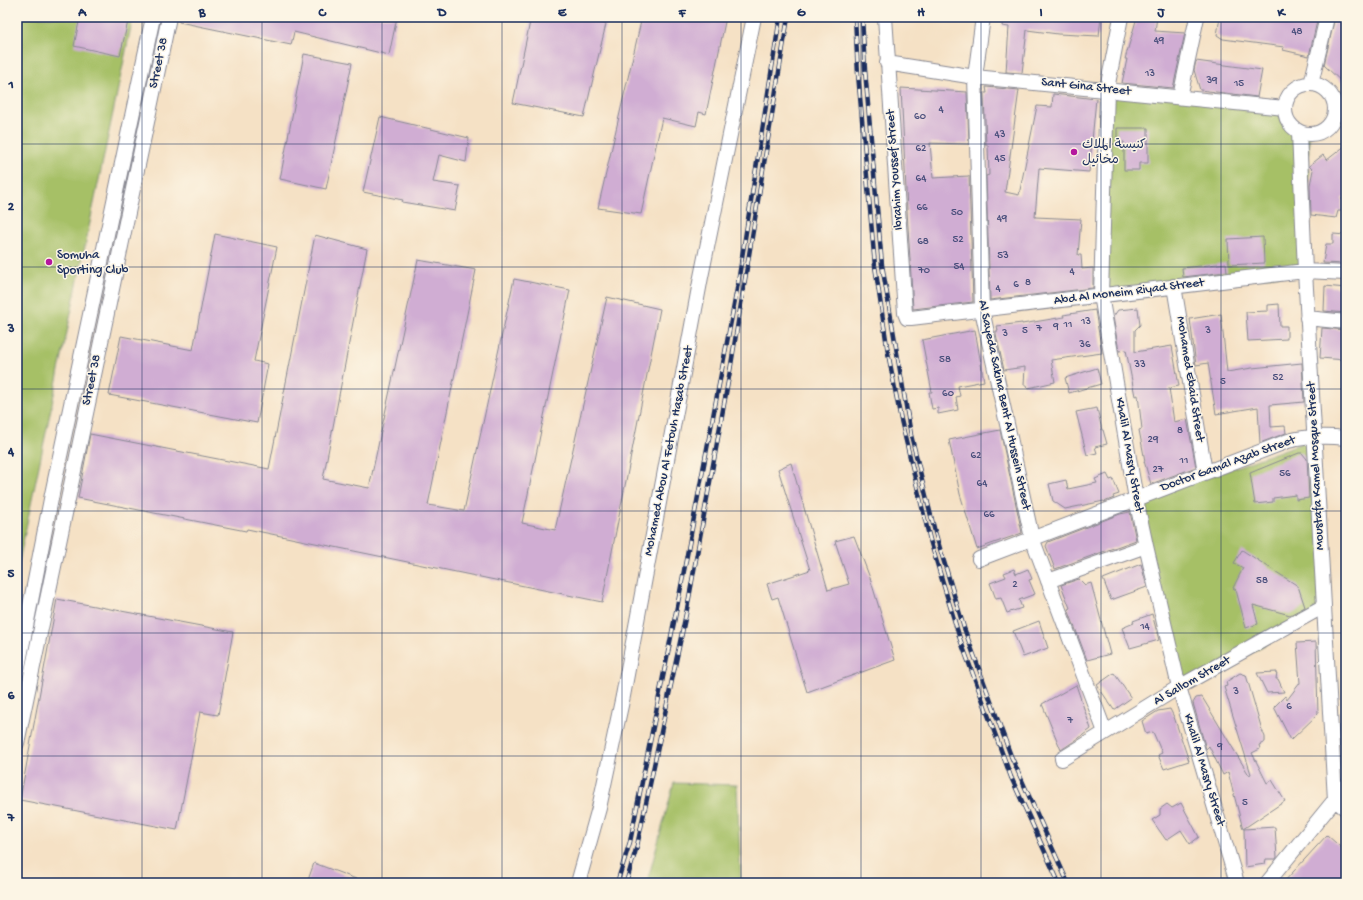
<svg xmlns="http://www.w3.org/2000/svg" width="1363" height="900" font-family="'Gochi Hand','Playpen Sans Arabic',sans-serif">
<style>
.green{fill:#a6c066;stroke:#607862}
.building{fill:#d0add3}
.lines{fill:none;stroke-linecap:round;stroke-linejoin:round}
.minor-casing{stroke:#888892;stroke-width:16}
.minor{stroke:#fff;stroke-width:14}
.rail-casing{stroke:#1b2f5e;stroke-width:4.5}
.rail{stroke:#fcf5e5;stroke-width:3;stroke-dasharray:9;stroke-linecap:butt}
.grid{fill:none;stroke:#1b2f5e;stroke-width:1;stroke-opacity:0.55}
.poi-dot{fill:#b5179e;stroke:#fcf5e5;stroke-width:1.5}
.labels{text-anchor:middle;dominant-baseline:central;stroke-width:3;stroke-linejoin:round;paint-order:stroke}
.number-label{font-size:11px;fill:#484e7b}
.street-label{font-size:13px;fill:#1b2f5e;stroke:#fcf5e5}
.poi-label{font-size:13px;fill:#1b2f5e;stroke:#fcf5e5;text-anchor:start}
.neatline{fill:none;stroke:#1b2f5e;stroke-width:1.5}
.grid-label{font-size:13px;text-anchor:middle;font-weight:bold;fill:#1b2f5e}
</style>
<rect width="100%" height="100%" fill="#fcf5e5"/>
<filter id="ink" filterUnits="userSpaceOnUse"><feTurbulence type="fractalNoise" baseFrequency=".025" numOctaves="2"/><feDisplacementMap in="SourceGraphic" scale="8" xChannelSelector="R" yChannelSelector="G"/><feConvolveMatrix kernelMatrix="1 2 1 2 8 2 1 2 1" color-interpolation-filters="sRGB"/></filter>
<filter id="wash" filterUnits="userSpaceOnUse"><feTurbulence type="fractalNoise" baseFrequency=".012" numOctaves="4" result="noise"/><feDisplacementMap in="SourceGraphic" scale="16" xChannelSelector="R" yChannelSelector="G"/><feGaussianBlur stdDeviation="0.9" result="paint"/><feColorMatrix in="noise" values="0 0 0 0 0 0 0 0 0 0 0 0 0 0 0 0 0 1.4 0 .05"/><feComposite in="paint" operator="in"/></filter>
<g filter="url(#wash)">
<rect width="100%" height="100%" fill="#f5e1c5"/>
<path class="green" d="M17,17H133L17,571Z
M1107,89L1285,110C1287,123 1295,132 1309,134L1307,272L1104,295Z
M1316,438L1326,611L1185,689L1137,503Z
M674,783L737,785L741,883H647Z"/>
<g id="blocks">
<path class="building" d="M80,17H129L120,56L74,46Z
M179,17H397L389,55L294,32L291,45L179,22Z
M531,17H600L599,22L606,24L584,117L513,103Z
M642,17H726L706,114L699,112L696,126L662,118L641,214L598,208Z
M1003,17H1101L1099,36L1058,34L1027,30L1022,73L1006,72L1009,27L1002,26Z
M1137,17H1157L1155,31L1185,33L1173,88L1122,83L1127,59H1125Z
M1220,17H1318L1309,56L1283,50L1284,47L1223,39L1217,35Z
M1335,17H1346V86L1324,65Z
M304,54L352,63L326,189L280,179Z
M1196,61L1262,70L1257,97L1200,90L1194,70Z
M986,87L1019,90L1005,192L1019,195L1037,106L1052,107L1053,94L1096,99L1089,172L1039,168L1035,217L1081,219L1078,255H1081L1082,269L1093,268V288L990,300L986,176L989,175L988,145H986L984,93H987Z
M901,88L967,92L969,144L930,143L933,178L969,176L973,302L913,309L907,210Z
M380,117L469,138L466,162L439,155L433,182L460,186L455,211L402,202L403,200L363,192Z
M1117,128H1148V163H1139V170H1124V142H1117Z
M1346,145V198H1342V211H1338L1336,218L1311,215L1310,185L1313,170L1309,166L1323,155L1327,160Z
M215,234L277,247L254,361L268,364L257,423L109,395L121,336L193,350Z
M1333,234L1346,235V264L1323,263L1326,244H1333Z
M315,235L367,249L323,479L369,488L418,260L476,270L428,505L464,511L514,279L570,290L522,523L555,530L607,297L660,309L602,602L247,529L246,531L78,498L90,434L269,469Z
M1263,237L1264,263L1229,265L1228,239Z
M1226,263L1227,272L1183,277L1182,268Z
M1325,286L1346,288V313L1324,311Z
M1279,304L1280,326H1287V339L1248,341L1246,312L1268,311V305Z
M1138,308L1140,325L1135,330V352L1172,346L1179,386L1169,388L1174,422L1187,419L1196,467L1151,484L1144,461H1145L1139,430L1142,429L1138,395L1135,396L1126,350L1119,351L1113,317L1118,310Z
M1095,310L1102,353L1051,360L1055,382L1028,388L1027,385H1024L1025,367L1004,370L996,334V331H998L997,326L1022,323V324L1064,317L1063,315Z
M1221,314L1227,372L1252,368L1302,363L1304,402L1270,405L1271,427L1285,426L1286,433L1260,443L1258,407L1216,414L1208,363L1196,365L1190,319Z
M1322,328L1346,330V360L1320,358Z
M975,330L984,381L958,386L960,396L956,397L958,410L938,414V408L932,409L929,392H932L922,340Z
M1097,368L1101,384L1069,393L1065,378Z
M1097,408L1102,430H1103L1107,444L1095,447L1097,453L1087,455L1076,412Z
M1000,430L1022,533L977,549L960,494L949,440Z
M1299,453H1302L1307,459L1309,498L1296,500V495L1273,498V502L1255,504L1250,473Z
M791,463L828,590L849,584L835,541L854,536L870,578L895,660L807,692L778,597L772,599L767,584L810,570L778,469Z
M1107,474L1110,480L1113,479L1119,494L1113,496L1114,498L1104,502V501L1065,509L1053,501L1049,484L1066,480L1068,489L1097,483L1095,479Z
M1130,512L1136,540L1055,569L1046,546L1048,542L1120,514Z
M1242,550L1298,586L1305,607L1290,615L1253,605L1258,624L1246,628L1236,590L1233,588L1243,568L1234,563Z
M1141,564L1147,587L1111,600L1103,579Z
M1014,569L1016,574L1028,569L1032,579L1029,580L1035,594L1019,600L1022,608L1007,613L1001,598L996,599L990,583L1006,577L1004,573Z
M1079,579L1085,585L1091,583L1110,654L1087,660L1068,609L1070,608L1061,585Z
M57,599L233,632L218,715L200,712L177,830L20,800Z
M1152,614L1159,640L1130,648L1122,628L1134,623L1133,621Z
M1039,621L1048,648L1023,657L1013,631Z
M1316,642L1318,714L1291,740L1274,707L1285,696L1287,700L1300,683L1297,643Z
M1277,672L1276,679H1278L1284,692L1267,693L1257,673Z
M1114,673L1131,698L1114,710L1097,685Z
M1240,673L1246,675L1262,730L1265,737V742L1259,745L1260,749L1252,753L1267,783L1272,780L1285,801L1243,829L1228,772L1223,775L1209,746L1206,749L1193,703L1196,698L1202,697L1249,775L1251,774L1224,687L1227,686L1226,682Z
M1076,685L1091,729L1079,738L1061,750L1042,704Z
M1170,709L1174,717L1189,761L1164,769L1158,755L1162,753L1153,732L1146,734L1142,721L1158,711Z
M1181,803L1199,837L1190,844L1181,830L1166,840L1152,820L1160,815V809L1167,804L1172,808Z
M1275,827L1277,857L1276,859H1266L1265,864L1245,867L1244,829Z
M1327,835L1346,852V883H1283Z
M314,863L364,882L363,883H307Z"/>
</g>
</g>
<g filter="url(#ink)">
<use href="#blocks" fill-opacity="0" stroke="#888892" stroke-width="1"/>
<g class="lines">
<g class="minor-casing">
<path id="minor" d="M885,17L905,313L907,318H911L1305,271L1346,273
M983,17L975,77L982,310L1032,538L1105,732
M1121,17L1107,89L1101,295L1136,499L1146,546L1179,687L1237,883
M887,63L975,77L1285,108
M1311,84L1327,17
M1285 109a25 25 0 1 1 50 0a25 25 0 1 1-50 0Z
M1180,97L1197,17
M1299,132L1305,271L1335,800
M1174,286L1205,472
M1307,318L1346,322
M979,559L1288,441C1308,436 1326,436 1346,438
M1048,581L1146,546
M17,672L52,494L153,17
M17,743L169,17
M1062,759L1179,687L1324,606
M1335,800L1346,809
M578,883L599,808L623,696L701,277L754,17
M1267,883L1346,786"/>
</g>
<use href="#minor" class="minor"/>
<g class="rail-casing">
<path id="rail" d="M855,17L858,74L875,266L888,353L901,420L930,540L960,639L1011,777L1059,883
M862,17L865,70L882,265L911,435L935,532L964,628L1011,756L1068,883
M617,883L630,842L680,592L737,289L780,17
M626,883L637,846L687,609L730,371L788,17"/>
</g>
<use href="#rail" class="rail"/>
</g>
</g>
<path class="grid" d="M142,17V883M262,17V883M382,17V883M502,17V883M622,17V883M741,17V883M861,17V883M981,17V883M1101,17V883M1221,17V883M17,144H1346M17,267H1346M17,389H1346M17,511H1346M17,633H1346M17,756H1346"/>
<g class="poi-dot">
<circle cx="1074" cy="152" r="4"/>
<circle cx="49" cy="262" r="4"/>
</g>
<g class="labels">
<g class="number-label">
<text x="1297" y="32">48</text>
<text x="1159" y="41">49</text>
<text x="1150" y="74">13</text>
<text x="1212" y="81">39</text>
<text x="1239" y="84">15</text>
<text x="941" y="110">4</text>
<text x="920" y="117">60</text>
<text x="1000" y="135">43</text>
<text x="921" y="149">62</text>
<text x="1000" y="159">45</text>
<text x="921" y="179">64</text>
<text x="922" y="208">66</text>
<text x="957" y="213">50</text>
<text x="1002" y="219">49</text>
<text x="958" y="240">52</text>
<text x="923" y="242">68</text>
<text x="1003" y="256">53</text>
<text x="959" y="267">54</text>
<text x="924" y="271">70</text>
<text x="1072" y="272">4</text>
<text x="1028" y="283">8</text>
<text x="1016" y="285">6</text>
<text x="998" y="289">4</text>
<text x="1086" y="322">13</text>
<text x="1068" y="325">11</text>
<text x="1056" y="327">9</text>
<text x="1039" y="329">7</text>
<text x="1025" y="331">5</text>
<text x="1208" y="331">3</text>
<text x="1005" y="334">3</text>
<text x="1085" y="345">36</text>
<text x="945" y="360">58</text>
<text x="1140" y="365">33</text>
<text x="1278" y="378">52</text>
<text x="1223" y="382">5</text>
<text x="948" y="394">60</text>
<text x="1180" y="431">8</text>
<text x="1153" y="440">29</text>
<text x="976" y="456">62</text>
<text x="1184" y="461">11</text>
<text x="1158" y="470">27</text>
<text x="1285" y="474">56</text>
<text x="982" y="484">64</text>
<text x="989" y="515">66</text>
<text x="1262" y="581">58</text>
<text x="1015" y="585">2</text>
<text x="1145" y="627">14</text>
<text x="1236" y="692">3</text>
<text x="1289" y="707">6</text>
<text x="1070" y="721">7</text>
<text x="1220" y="747">9</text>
<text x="1245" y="803">5</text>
</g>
<g class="street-label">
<text transform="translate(159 63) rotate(-78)">Street 38</text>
<text transform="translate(1086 87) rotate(6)">Sant Gina Street</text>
<text transform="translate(895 170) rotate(-94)">Ibrahim Youssef Street</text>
<text transform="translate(1129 292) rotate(-7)">Abd Al Moneim Riyad Street</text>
<text transform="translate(1190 379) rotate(81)">Mohamed Ebaid Street</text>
<text transform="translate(92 380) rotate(-78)">Street 38</text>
<text transform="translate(1004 405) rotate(78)">Al Sayeda Sakina Bent Al Hussein Street</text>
<text transform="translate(669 451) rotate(-79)">Mohamed Abou Al Fetouh Hasab Street</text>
<text transform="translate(1129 455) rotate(80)">Khalil Al Masry Street</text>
<text transform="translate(1228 464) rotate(-20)">Doctor Gamal Azab Street</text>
<text transform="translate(1316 466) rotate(-93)">Moustafa Kamel Mosque Street</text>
<text transform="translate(1192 681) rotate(-30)">Al Sallom Street</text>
<text transform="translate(1204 770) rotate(73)">Khalil Al Masry Street</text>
</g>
<g class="poi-label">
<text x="1082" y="145">كنيسة الملاك<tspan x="1082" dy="15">مخائيل</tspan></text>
<text x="57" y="255">Somuha<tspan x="57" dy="15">Sporting Club</tspan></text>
</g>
</g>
<rect width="1363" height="900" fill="none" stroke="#fcf5e5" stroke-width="44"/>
<rect x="22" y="22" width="1319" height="856" class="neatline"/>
<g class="grid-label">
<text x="82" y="16">A</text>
<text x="202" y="16">B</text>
<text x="322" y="16">C</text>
<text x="442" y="16">D</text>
<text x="562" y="16">E</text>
<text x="682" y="16">F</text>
<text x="801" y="16">G</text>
<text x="921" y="16">H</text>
<text x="1041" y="16">I</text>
<text x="1161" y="16">J</text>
<text x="1281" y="16">K</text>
<text x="11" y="88">1</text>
<text x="11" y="210">2</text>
<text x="11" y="332">3</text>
<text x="11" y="455">4</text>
<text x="11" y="577">5</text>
<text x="11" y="699">6</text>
<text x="11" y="821">7</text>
</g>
</svg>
